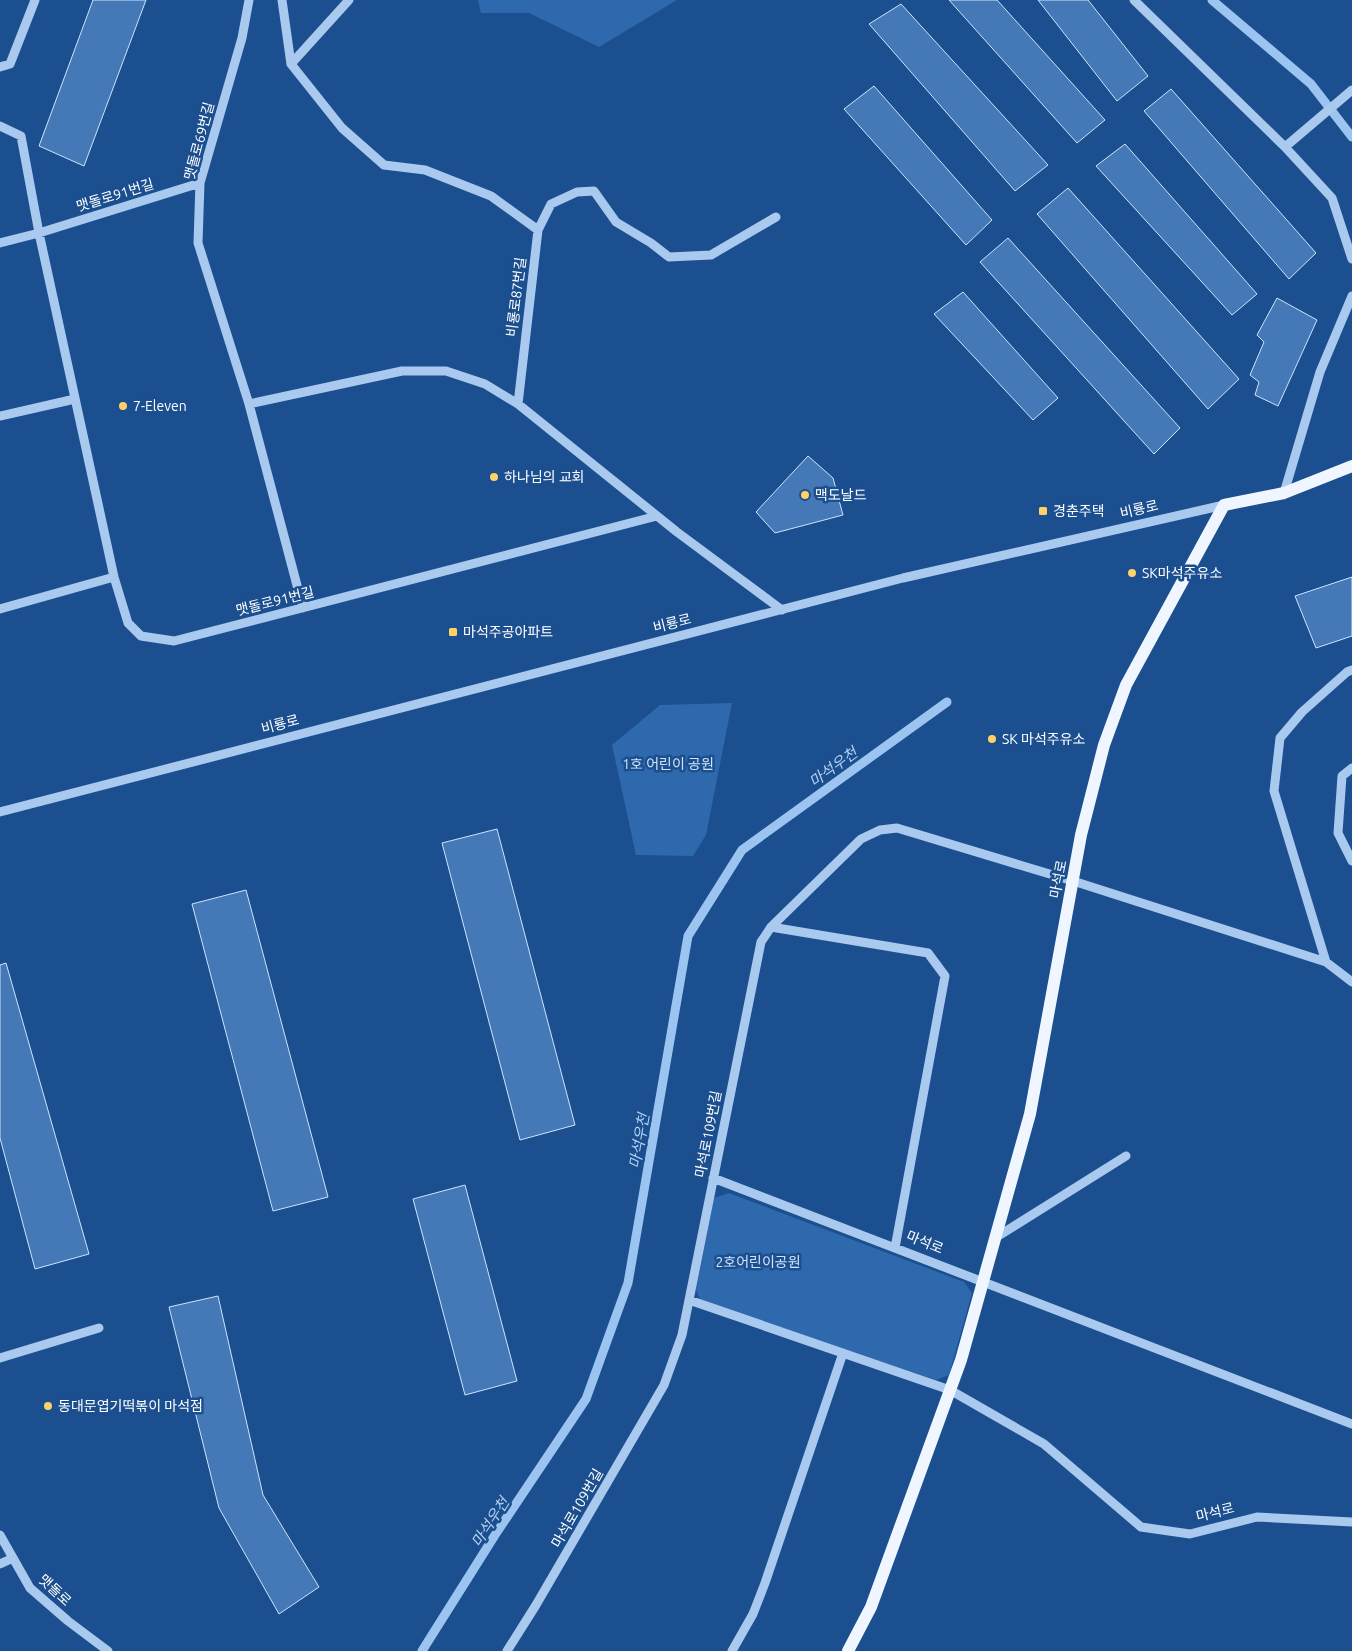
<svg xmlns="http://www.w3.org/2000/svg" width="1352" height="1651" font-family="Ubuntu,'Noto Sans KR',sans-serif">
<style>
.green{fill:#2e69ad}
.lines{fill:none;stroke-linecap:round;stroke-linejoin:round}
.stream{stroke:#9cc4f0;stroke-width:9}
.building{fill:#4478b7;stroke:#cfe3fa}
.minor{stroke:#a9c9ee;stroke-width:9}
.major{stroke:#f0f6ff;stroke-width:12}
.poi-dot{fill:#ffd166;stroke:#1b4f8f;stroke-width:2}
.labels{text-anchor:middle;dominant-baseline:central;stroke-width:5;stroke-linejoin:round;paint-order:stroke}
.street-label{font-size:14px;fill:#fff;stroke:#1b4f8f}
.poi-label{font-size:14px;fill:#fff;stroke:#1b4f8f;text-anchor:start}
.park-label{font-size:14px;fill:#cfe3fa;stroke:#1b4f8f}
.water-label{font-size:15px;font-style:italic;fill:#b5d3f5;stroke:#1b4f8f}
</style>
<rect width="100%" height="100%" fill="#1b4f8f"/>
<path class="green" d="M478,0H677L599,47L529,13H481Z
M732,703L706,835L693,856L636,855L612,745L660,705Z
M729,1193L964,1282L972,1293L949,1375L936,1380L701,1301L696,1290L714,1198Z"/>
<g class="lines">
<path class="stream" d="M1212,0L1311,84L1352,137
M422,1651L495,1535L586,1399L628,1283L688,936L742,850L947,702"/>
</g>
<path class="building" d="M93,0H146L84,166L39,146Z
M949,0H997L1105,120L1077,143Z
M1038,0H1088L1148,76L1117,101Z
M901,4L1048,165L1015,191L869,24Z
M874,86L992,220L966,245L844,109Z
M1171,89L1316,253L1289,279L1144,111Z
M1125,144L1257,294L1232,315L1096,166Z
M1068,188L1239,379L1208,409L1037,214Z
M1008,238L1180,428L1154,454L980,262Z
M963,292L1058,398L1033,420L934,314Z
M1277,298L1317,320L1278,406L1255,395L1259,382L1250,375L1264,342L1257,335Z
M808,456L833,478L843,515L775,533L756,512Z
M1352,577V636L1316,648L1295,596Z
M497,829L575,1125L520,1140L442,843Z
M246,890L328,1197L273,1211L192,904Z
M6,963L89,1254L35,1269L0,1138V965Z
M465,1185L517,1381L465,1395L413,1199Z
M218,1296L263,1495L319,1587L279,1614L219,1508L169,1307Z"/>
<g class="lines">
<path class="minor" d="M249,0L242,38L200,183L198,243L249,404L303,608
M282,0L291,64L342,128L384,165L425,170L491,196L538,230L518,404
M1134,0L1285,147L1332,198L1352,259
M291,64L349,0
M0,67L10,64L35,0
M0,126L21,136L39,233L114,577L128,623L141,636L174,641L657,516
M1285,147L1352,90
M538,230L551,204L577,192L594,191L616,222L651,243L669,257L711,255L776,217
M0,243L39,233L200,183
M249,404L402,371H446L485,384L518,404L677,532L782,610
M0,416L75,399
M1284,493L1320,372L1352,296
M0,609L114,577
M1352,768L1342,776L1338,833L1352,861
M0,812L903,578L1224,505
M771,927L928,953L945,976L895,1248
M1326,962L1274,791L1280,738L1302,712L1347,672L1352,670
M713,1178L1352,1424
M995,1238L1126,1156
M689,1300L950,1390L1044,1444L1141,1527L1190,1534L1257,1517L1352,1522
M0,1358L99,1328
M0,1535L30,1588L68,1621L108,1651
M0,1564L13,1558
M507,1651L536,1605L664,1385L682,1335L761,942L771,927L861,839L880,830L897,828L1073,881L1326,962L1352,982
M732,1651L753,1614L765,1583L843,1353"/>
<path class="major" d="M848,1651L871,1607L961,1360L1030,1114L1081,835L1104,745L1126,685L1224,505L1284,493L1352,466"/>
</g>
<g class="poi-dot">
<circle cx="123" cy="406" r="5"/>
<circle cx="494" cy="477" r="5"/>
<circle cx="805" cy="495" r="5"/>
<rect x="1038" y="506" width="10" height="10" rx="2.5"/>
<circle cx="1132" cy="573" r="5"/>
<rect x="448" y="627" width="10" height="10" rx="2.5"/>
<circle cx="992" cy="739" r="5"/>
<circle cx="48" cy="1406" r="5"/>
</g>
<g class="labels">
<g class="street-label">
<text transform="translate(199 141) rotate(-75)">맷돌로69번길</text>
<text transform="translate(115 195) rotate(-17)">맷돌로91번길</text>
<text transform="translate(516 297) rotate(-83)">비룡로87번길</text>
<text transform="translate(1139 509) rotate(-13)">비룡로</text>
<text transform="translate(275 601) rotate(-14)">맷돌로91번길</text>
<text transform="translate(672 623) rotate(-14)">비룡로</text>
<text transform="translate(280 724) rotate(-15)">비룡로</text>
<text transform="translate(1058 879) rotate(-79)">마석로</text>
<text transform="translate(708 1134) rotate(-79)">마석로109번길</text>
<text transform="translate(925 1242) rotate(22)">마석로</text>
<text transform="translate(577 1508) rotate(-60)">마석로109번길</text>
<text transform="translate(1215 1512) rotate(-14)">마석로</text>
<text transform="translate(55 1590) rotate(43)">맷돌로</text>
</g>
<g class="poi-label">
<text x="133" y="406">7-Eleven</text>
<text x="504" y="477">하나님의 교회</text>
<text x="815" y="495">맥도날드</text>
<text x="1053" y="511">경춘주택</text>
<text x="1142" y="573">SK마석주유소</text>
<text x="463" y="632">마석주공아파트</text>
<text x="1002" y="739">SK 마석주유소</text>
<text x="58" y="1406">동대문엽기떡볶이 마석점</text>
</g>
<g class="park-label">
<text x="668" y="764">1호 어린이 공원</text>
<text x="758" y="1262">2호어린이공원</text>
</g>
<g class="water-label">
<text transform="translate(833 767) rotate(-36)">마석우천</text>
<text transform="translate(639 1141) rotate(-80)">마석우천</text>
<text transform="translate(490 1522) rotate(-57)">마석우천</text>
</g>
</g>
</svg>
